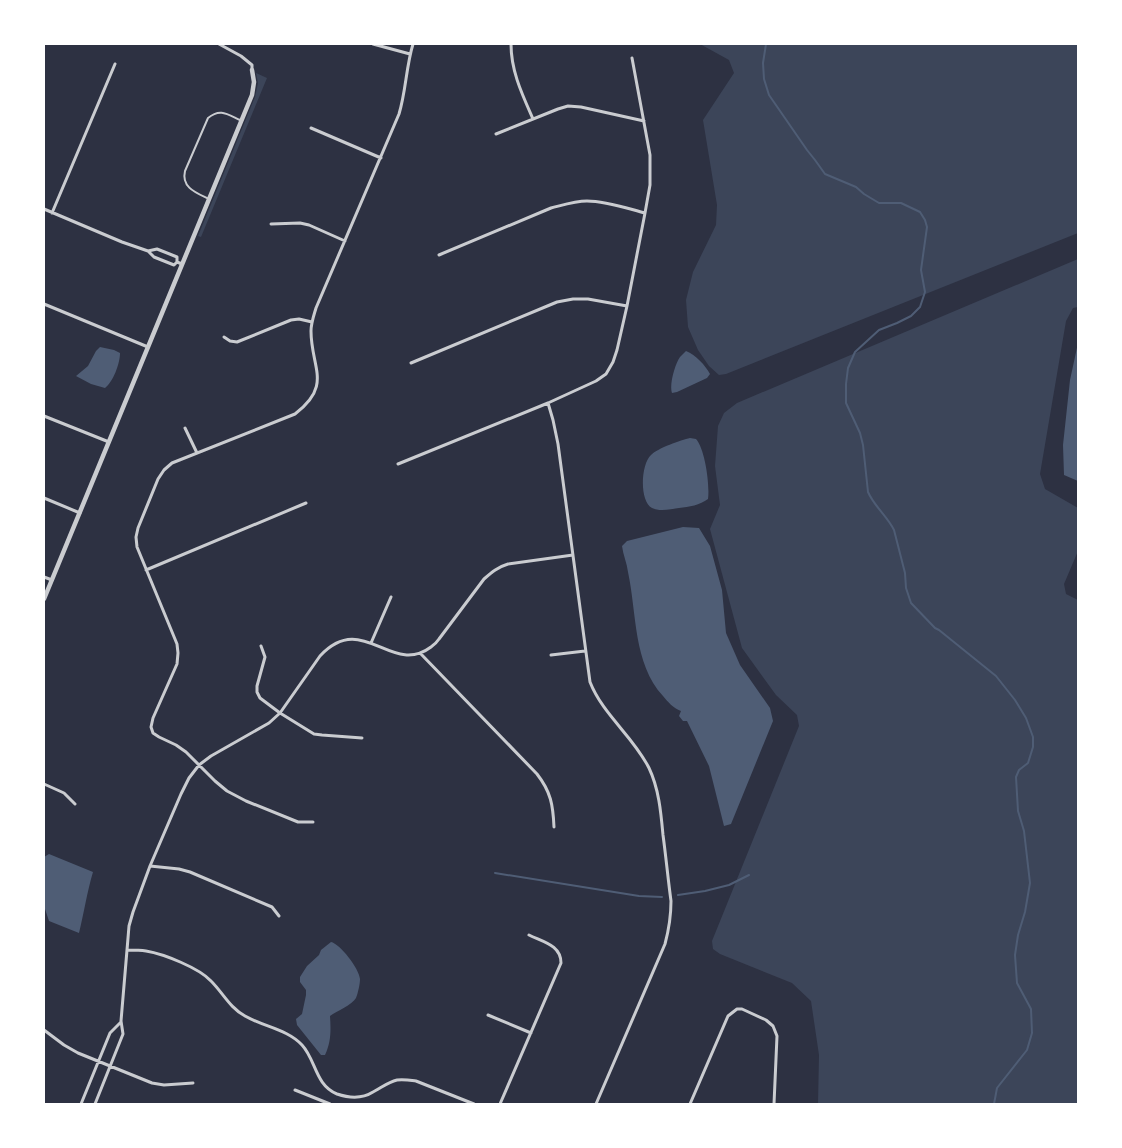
<svg xmlns="http://www.w3.org/2000/svg" width="1122" height="1148" font-family="Jost,sans-serif">
<style>
.green{fill:#3c4559}
.water{fill:#4f5d75}
.lines{fill:none;stroke-linecap:round;stroke-linejoin:round}
.stream{stroke:#4f5d75;stroke-width:2}
.service{stroke:#caccd0;stroke-width:2}
.minor{stroke:#caccd0;stroke-width:3}
.tertiary{stroke:#caccd0;stroke-width:4.5}
</style>
<rect width="100%" height="100%" fill="#2d3142"/>
<path class="green" d="M700,44H1078V233L726,374L719,375L709,366L698,350L688,327L686,300L693,272L716,225L717,205L703,120L734,73L729,60Z
M256,73L267,78L201,237L198,236L255,97L258,83Z
M1078,259V307L1073,308L1066,321L1040,474L1045,489L1078,508V551L1064,584L1066,594L1078,600V1104H818L819,1055L811,1001L792,983L720,954L713,949L712,941L799,726L797,715L776,695L742,648L710,529L720,505L715,466L718,426L724,413L737,403Z"/>
<path class="water" d="M1078,343V481L1064,475L1063,445L1070,380Z
M100,347L114,350L120,353C120,364 113,382 105,388L91,384L76,376L88,366L96,351Z
M686,351C696,355 705,365 710,374L707,378L677,392L672,393C669,385 675,364 680,357C682,355 684,353 686,351Z
M690,438L696,439C705,449 710,485 708,499C700,505 689,507 679,508C671,509 660,512 652,508C639,501 641,464 651,455C658,448 681,440 690,438Z
M683,527L699,528L710,546L722,590L726,633L740,665L770,708L773,721L731,824L724,826L709,766L687,721H683L679,716L681,711C673,708 668,702 663,696C633,663 637,614 628,572C627,563 623,555 622,546L627,541Z
M49,854L93,872C87,892 84,913 79,933L49,921L44,906V857Z
M331,942C340,944 359,968 360,979C360,984 358,993 356,998C352,1005 337,1011 330,1016C331,1031 331,1042 325,1055H321L297,1025L296,1019L302,1014L306,995V990L300,982V977L307,966L319,955L321,950Z"/>
<g class="lines">
<path class="stream" d="M766,44L763,63L764,79L769,95L807,150L815,160L825,174L856,187L864,194L879,203H901L920,212L925,220L927,227L921,270L925,292L920,307L911,316L897,323L879,330L855,352L848,368L846,384V403L860,433L863,445L868,492C874,506 887,516 894,530L905,573L906,588L911,603L935,628L939,630L996,676L1015,700L1026,718L1033,737V747L1028,763L1019,770L1016,777L1018,811L1024,831L1030,883L1025,912L1018,935L1015,955L1017,983L1031,1009L1032,1033L1027,1050L997,1088L994,1104
M495,873L639,896L662,897
M678,895L705,891L729,885L749,875"/>
<path class="service" d="M209,199C197,193 181,188 185,171L208,118C220,108 227,114 240,120"/>
<path class="minor" d="M219,44L241,56L252,65V70
M373,44L410,54
M511,44C511,71 522,94 533,119
M311,128L381,158
M496,134L558,109L568,106L581,107L644,121
M44,209L122,242L148,251L154,257L174,265L177,262L182,264
M52,213L115,64
M271,224L300,223L309,225L345,241
M148,251L157,249L177,257V262
M439,255L551,208C563,205 575,201 587,201C606,201 626,208 645,213
M44,304L148,347
M224,337L230,341L237,342L291,320L299,319L312,322
M411,363L557,302L573,299H588L627,306
M548,403L553,420L558,444L590,682C603,715 633,736 649,768C659,789 661,813 663,835C666,857 668,879 671,901C671,916 669,929 665,944L596,1104
M44,416L109,442
M185,428L197,453
M398,464L548,403L596,381L606,374L613,362L617,350L627,306L645,213L650,185V155L632,58
M44,498L80,513
M146,570L306,503
M44,577L52,580
M371,643L391,597
M261,646L265,657L257,686V692L260,698L280,713L314,734L322,735L362,738
M420,653L537,774C551,792 553,805 554,827
M551,655L585,651
M44,784L64,793L75,804
M313,822H298L246,801L227,791L215,781L186,752L176,745L159,737L153,733L151,727L153,718L177,664L178,653L177,644L137,547L136,537L138,528L158,479L164,470L172,463L295,414C333,385 311,368 311,331C311,323 314,315 316,308L399,114C406,91 406,67 413,44
M150,866L179,869L190,872L272,907L279,916
M127,950C133,950 140,950 146,951C164,954 199,968 211,981C223,993 230,1008 245,1016C264,1027 287,1029 302,1045C316,1060 315,1085 337,1094C349,1098 362,1099 373,1092C381,1088 388,1082 397,1080C403,1079 409,1080 416,1081L474,1104
M488,1015L531,1033
M44,1030L64,1045L78,1053L152,1083L164,1085L193,1083
M295,1090L330,1104
M81,1104L110,1033L121,1022
M95,1104L123,1034L121,1021L127,950L129,926L133,912L150,866L181,794L189,778L199,765L211,756L269,723L280,713L320,656C363,610 391,677 431,647C434,645 437,642 439,639L484,579C492,572 498,567 508,564L573,555
M500,1104L561,963C561,945 543,942 529,935
M690,1104L728,1016L737,1009H742L766,1020L773,1026L777,1036L774,1104"/>
<path class="tertiary" d="M44,599L252,95L254,82L252,70"/>
</g>
<rect width="1122" height="1148" fill="none" stroke="#ffffff" stroke-width="90"/>
</svg>
